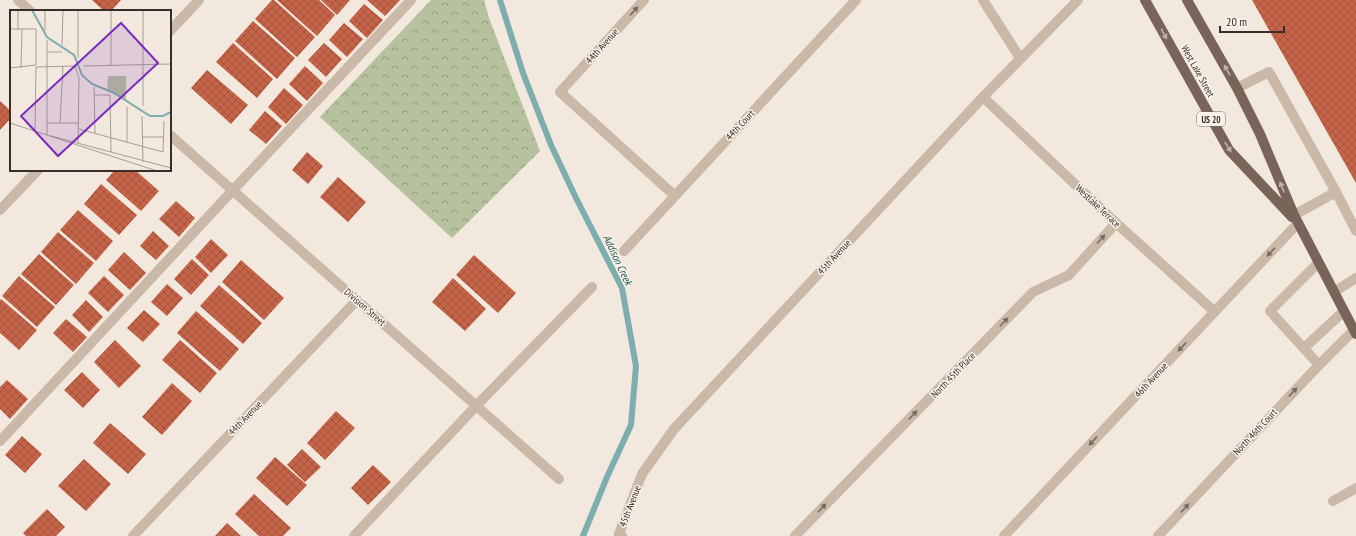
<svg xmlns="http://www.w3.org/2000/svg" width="1356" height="536" font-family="'PT Sans Narrow',sans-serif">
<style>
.park{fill:url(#park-crowns)}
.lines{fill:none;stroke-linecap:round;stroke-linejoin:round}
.stream{stroke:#7caeaf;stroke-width:6}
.building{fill:url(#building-cross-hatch)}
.lane{stroke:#cab8a9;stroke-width:10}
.street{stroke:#cab8a9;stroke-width:10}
.primary{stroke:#79645a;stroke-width:10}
.oneway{fill:#796c63}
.oneway2{fill:#c0b2a9}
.labels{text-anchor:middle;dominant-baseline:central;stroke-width:3;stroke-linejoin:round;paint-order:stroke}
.shield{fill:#faf2e9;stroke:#726863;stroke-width:1}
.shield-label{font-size:9px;font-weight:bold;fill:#372d29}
.street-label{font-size:10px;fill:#372d29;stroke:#faf2e9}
.water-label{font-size:11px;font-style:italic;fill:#1e5659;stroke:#faf2e9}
.inset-river{fill:none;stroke:#7caeaf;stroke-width:2}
.inset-road{fill:none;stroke:#a79d95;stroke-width:1}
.view{fill:#7b2cbf;fill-opacity:0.15;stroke:#7b2cbf;stroke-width:2}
.inset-edge{fill:none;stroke:#372d29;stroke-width:2}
</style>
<defs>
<pattern id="park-crowns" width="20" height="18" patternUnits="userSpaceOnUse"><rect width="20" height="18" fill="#b6c19d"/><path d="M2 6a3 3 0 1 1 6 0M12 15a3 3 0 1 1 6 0" fill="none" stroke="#959d80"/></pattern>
<pattern id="building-cross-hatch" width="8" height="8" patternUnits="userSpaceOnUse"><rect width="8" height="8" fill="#c56448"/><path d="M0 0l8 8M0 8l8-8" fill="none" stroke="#a1533c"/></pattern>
</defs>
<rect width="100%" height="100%" fill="#f2e8dd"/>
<path class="park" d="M431,0H484L489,18L540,151L452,238L320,117Z"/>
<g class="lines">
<path class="stream" d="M500,0L523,73L551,145L576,198L622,288L636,366L631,425L607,477L583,536"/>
</g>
<path class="building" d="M92,0H121L111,11H104Z
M272,0H274L315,37L297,57L255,19Z
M277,0H319L335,15L317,36Z
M321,0H350L337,15Z
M367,0H400L385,16Z
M1252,0H1356V183Z
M364,4L383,20L367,38L349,21Z
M253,21L295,58L277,79L235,41Z
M344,23L363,39L347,57L329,40Z
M233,43L273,79L257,98L216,62Z
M324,43L342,59L326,77L308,60Z
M305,66L323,83L307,101L289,84Z
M207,70L248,105L231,124L191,88Z
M284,88L303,105L286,124L268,107Z
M0,101L11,111V118L0,130Z
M265,111L282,126L266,144L249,130Z
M307,152L323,166L308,184L292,170Z
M115,170H135L159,191L141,211L106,180Z
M338,177L366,202L348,222L320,197Z
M101,184L137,215L119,235L84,204Z
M176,201L195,218L179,237L159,219Z
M78,210L113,241L96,261L60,230Z
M153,231L169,246L156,260L140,246Z
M58,232L94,263L76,284L41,252Z
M211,239L228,255L211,273L195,257Z
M124,252L146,273L130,290L108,270Z
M39,254L74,285L56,305L21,274Z
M474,255L516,293L498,313L456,275Z
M192,259L209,275L191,295L174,279Z
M241,260L284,298L264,320L222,282Z
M19,276L55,307L37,327L2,296Z
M104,276L124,295L108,312L88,293Z
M453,278L486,309L465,331L432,302Z
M167,284L183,298L167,316L151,302Z
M219,285L262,323L243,344L200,306Z
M1,299L37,330L19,350L0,333V300Z
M86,300L103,317L89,332L72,315Z
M144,310L160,324L143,342L127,328Z
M196,311L239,349L220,371L177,333Z
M66,319L87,337L73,352L53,333Z
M115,340L141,366L119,388L94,362Z
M180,340L217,373L200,393L162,360Z
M82,372L100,390L83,408L64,390Z
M7,380L28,399L10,419L0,409V387Z
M172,383L192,401L162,435L142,417Z
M336,411L355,428L325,460L307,443Z
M110,423L146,454L128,474L93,443Z
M22,436L42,454L25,473L5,455Z
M302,449L321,467L305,482L287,465Z
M275,457L307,485L287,506L256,478Z
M84,459L111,484L86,511L58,486Z
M373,465L391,482L368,505L351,488Z
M254,494L291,528L283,536H259L235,514Z
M47,509L65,527L56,536H26L23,533Z
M227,523L241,536H215Z"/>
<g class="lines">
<path class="lane" d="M1237,88L1269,72L1336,192L1294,215
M1336,192L1356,231
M1318,263L1270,311L1319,365
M1334,292L1356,278
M1304,348L1344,311
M0,441L233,190L411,0
M1333,501L1356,488
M354,536L476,406L592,287"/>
<path class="street" d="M18,0L30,11
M644,0L560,92L675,196
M983,0L1020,58
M170,31L199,0
M983,97L1116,223L1215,312
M170,135L559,479
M0,210L38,170
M624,251L856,0
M133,536L357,300
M622,536L619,534L642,474L674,429L983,97L1078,0
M795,536L1033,292L1069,275L1116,223
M1004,536L1298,223
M1158,536L1319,365L1354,330"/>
<path class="primary" d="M1145,0L1229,150L1292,217
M1187,0L1237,88L1260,134L1294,215L1356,334"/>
</g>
<defs><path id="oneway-solid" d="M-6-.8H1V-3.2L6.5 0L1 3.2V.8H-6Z"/></defs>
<g class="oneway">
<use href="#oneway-solid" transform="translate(634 11) rotate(-48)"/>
<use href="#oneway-solid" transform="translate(1101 239) rotate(-48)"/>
<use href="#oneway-solid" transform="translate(1271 252) rotate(133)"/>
<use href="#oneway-solid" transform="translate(1004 322) rotate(-46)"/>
<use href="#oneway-solid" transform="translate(1182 347) rotate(133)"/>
<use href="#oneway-solid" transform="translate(1293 392) rotate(-47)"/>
<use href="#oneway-solid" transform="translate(913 415) rotate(-46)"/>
<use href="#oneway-solid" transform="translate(1093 441) rotate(133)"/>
<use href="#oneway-solid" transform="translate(822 508) rotate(-46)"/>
<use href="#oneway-solid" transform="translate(1185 508) rotate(-47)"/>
</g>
<g class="oneway2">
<use href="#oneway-solid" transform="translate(1164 34) rotate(61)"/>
<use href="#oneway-solid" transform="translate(1227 70) rotate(-119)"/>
<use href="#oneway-solid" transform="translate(1228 147) rotate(57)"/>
<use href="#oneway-solid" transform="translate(1282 187) rotate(-112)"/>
</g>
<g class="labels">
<rect class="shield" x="1197" y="112" width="28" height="14" rx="3"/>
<g class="shield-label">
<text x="1211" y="119">US 20</text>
</g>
<g class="street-label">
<text transform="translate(602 46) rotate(-48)">44th Avenue</text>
<text transform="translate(1198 71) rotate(61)">West Lake Street</text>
<text transform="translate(740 125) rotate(-47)">44th Court</text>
<text transform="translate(1098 206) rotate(43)">Westlake Terrace</text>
<text transform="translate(834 257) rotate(-47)">45th Avenue</text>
<text transform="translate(365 307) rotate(41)">Division Street</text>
<text transform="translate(953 375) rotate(-46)">North 45th Place</text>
<text transform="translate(1151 380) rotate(-47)">46th Avenue</text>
<text transform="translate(245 418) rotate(-46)">44th Avenue</text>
<text transform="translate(1255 432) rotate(-47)">North 46th Court</text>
<text transform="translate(630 506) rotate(-69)">45th Avenue</text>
</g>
<g class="water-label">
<text transform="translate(618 260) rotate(65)">Addison Creek</text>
</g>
</g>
<g transform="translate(10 10)">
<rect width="161" height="161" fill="#f2e8dd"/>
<path d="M98,66H116V89L97,79Z" fill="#b6c19d"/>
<path class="inset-river" d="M22,0L37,27L64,45L72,65L82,74L104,83L140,106H153L161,102"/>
<path class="inset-road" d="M0,19H26V55L0,58M8,19V0M35,21V0M52,35L53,0M37,42H52M68,48V0M101,55V0M74,56L161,54M11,58L12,19M84,77L85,123M85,85H100L101,142M133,96V0M117,97V133M132,106L133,152M0,113L147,161M37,113H69M50,113L53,56M69,119L153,142L154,111M25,121L26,57L65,56L69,68L68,133M37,125V30M41,126L161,158M132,127H153"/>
<path class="view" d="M111,13L148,53L48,146L11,106Z"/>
<rect width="161" height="161" class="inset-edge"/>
</g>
<path d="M1220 26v6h64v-6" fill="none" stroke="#372d29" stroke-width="2"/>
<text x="1226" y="26" font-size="12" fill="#372d29" stroke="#faf2e9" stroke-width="3" paint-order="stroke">20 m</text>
</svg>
